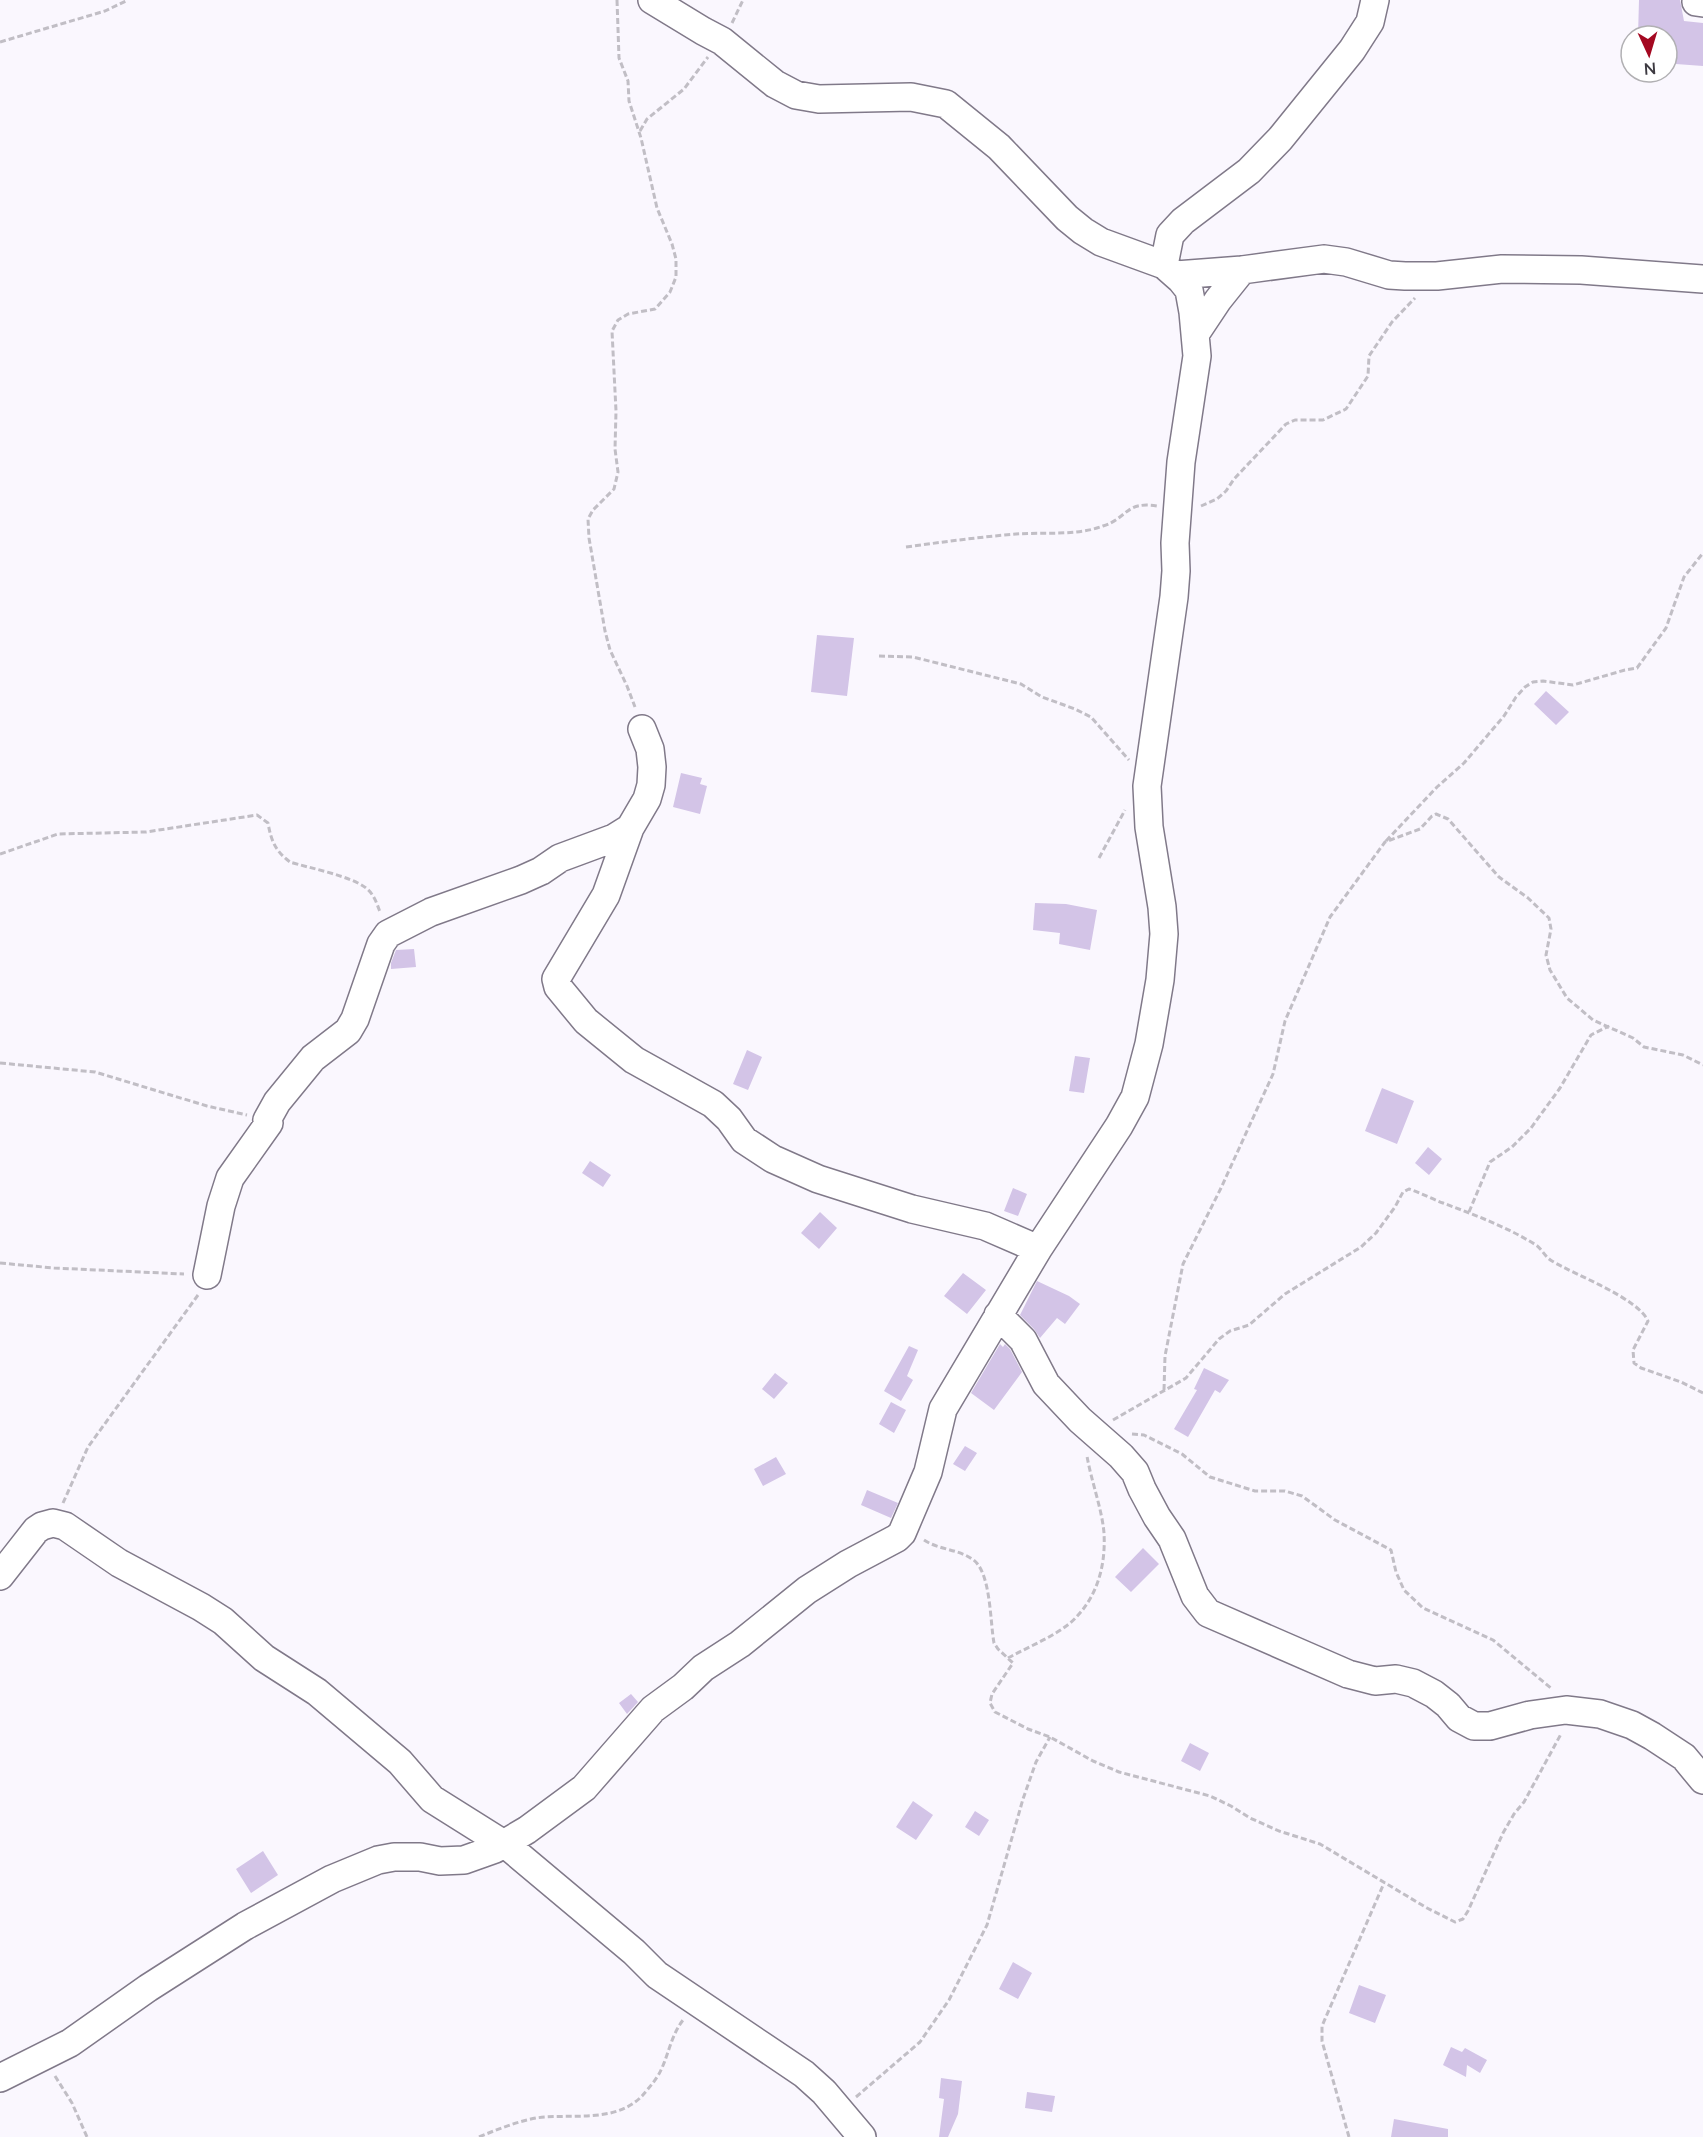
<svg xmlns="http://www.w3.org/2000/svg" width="1703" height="2137" font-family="Lato,sans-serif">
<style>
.building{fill:#d3c4e7}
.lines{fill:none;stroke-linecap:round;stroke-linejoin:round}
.minor-casing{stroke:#807989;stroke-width:30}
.path{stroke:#c1bec5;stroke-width:3;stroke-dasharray:6 3;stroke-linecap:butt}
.minor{stroke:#fff;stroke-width:27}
</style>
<rect width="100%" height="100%" fill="#faf7fe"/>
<path class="building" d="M1639,0H1680L1684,21L1703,23V66L1676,64V59L1667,58V36H1638Z
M817,635L854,638L847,696L811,692Z
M1546,691L1569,712L1556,725L1534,704Z
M681,773L702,778L700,784L707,786L700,814L673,807Z
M1035,903L1066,904L1097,910L1090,950L1059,944L1060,933L1033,930Z
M414,949L416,967L391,969V963L396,950Z
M747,1050L762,1057L748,1090L733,1084Z
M1075,1056L1090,1058L1084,1093L1069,1091Z
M1382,1088L1414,1101L1397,1144L1365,1131Z
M1428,1147L1442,1159L1429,1175L1415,1163Z
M590,1161L611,1175L603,1187L582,1173Z
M1013,1188L1027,1194L1018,1216L1004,1211Z
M820,1212L837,1228L819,1249L801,1233Z
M963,1273L986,1290L967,1314L944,1296Z
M1037,1281L1069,1296L1080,1304L1065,1324L1057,1318L1040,1338L1034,1329L1020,1315Z
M1000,1344L1003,1347L1005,1344L1010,1349L1022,1372L994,1410L971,1393Z
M909,1346L918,1350L907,1376L913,1380L901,1401L884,1391Z
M1204,1368L1229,1380L1220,1393L1215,1390L1188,1437L1174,1429L1197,1390L1194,1389Z
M775,1373L788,1383L774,1399L762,1389Z
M891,1402L906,1410L894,1433L879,1424Z
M965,1446L977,1453L965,1471L953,1464Z
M776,1457L786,1474L763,1486L754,1469Z
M867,1490L898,1503L891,1518L861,1505Z
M1143,1548L1159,1564L1131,1592L1115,1577Z
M631,1694L638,1702L627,1714L619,1703Z
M1190,1743L1209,1753L1200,1771L1181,1761Z
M913,1801L933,1815L916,1840L896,1827Z
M975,1811L989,1820L979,1836L965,1827Z
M263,1851L278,1875L251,1893L236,1869Z
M1013,1962L1032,1973L1018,1999L999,1989Z
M1359,1985L1386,1995L1375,2023L1349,2013Z
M1451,2047L1462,2052L1465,2048L1487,2060L1480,2073L1467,2065L1466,2077L1443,2065Z
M941,2078L962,2081L958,2114L948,2137H939L944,2099L939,2098Z
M1027,2092L1055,2096L1052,2112L1025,2108Z
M1394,2119L1448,2129V2137H1391Z"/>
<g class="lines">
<g class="minor-casing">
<path id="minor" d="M1696,2L1703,3
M1164,265L1170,235L1183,221L1249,171L1280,139L1352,50L1370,22L1375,0
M1176,275L1242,270L1324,259L1346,262L1389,275L1405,276H1437L1502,269L1581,270L1703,279
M1196,333L1218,300L1242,270
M642,729L650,749L652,767L651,785L647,799L630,828L606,895L556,979L558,987L586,1021L634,1060L713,1104L729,1119L744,1140L773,1159L818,1179L912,1209L985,1226L1038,1249
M207,1275L221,1206L230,1178L269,1123L267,1120L277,1102L313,1058L348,1031L355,1019L381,944L388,934L431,912L521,880L541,871L560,858L614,838L630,828
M998,1315L1023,1340L1046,1384L1080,1420L1121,1456L1135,1472L1142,1489L1157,1517L1172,1539L1195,1596L1208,1613L1348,1674L1375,1681L1396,1679L1413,1683L1434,1694L1448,1705L1459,1718L1474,1726H1490L1530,1715L1566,1710L1600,1714L1632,1725L1652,1736L1684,1757L1703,1780
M0,1576L36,1530L42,1526L53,1523L65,1526L119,1563L201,1607L223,1621L264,1658L317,1692L400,1762L432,1799L510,1848L634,1952L657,1975L804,2074L824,2092L862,2137
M0,2078L70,2043L148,1988L245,1926L332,1879L378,1860L394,1857H420L440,1861L464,1860L495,1849L527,1830L584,1788L653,1709L683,1687L703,1668L740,1644L807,1590L848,1564L897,1538L902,1533L928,1472L943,1409L1038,1249L1119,1126L1135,1097L1149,1044L1160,980L1164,934L1162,907L1149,827L1147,786L1174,597L1176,571L1175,543L1181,462L1197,356L1193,312L1189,290L1181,280L1164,265L1101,242L1083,231L1067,218L999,147L946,104L911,97L819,99L796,95L775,84L722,41L703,31L652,0"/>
</g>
<path class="path" d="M617,0L619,58L628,81L629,101L641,138L657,208L672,244L676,259V277L670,292L655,309L628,314L618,320L612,331L616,411L615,449L618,472L614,489L593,510L588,519L589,538L605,631L610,650L627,686L635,707
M732,23L743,0
M0,42L105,11L128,0
M640,131L647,119L684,89L708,57
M1201,506L1217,499L1226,491L1234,479L1286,424L1295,420H1323L1346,409L1368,376L1369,356L1392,322L1415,298
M906,547C943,542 979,537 1016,534C1044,532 1077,536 1103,526C1128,518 1125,501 1157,506
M879,656L913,657L1021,684L1042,697L1075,709L1091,717L1129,760
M1386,841L1437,787L1464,763L1504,716L1516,697L1525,687L1533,682L1543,681L1573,685L1625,670L1637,668L1666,628L1684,577L1703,553
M0,854L58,834L146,832L257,815L268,823C271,840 275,851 290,862C309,868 351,876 366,888C374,894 377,904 380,912
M1099,858L1125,810
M0,1063L95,1072L207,1106L247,1115
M1469,1212L1490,1162L1512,1147L1531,1128L1560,1088L1591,1035L1609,1026
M0,1263L54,1268L184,1274
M1164,1390L1165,1356L1183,1264L1221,1188L1273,1074L1285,1021L1330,917L1385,842L1420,829L1432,816L1436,814L1448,819L1499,877L1528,898L1549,918L1551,929L1546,955L1550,970L1567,998L1593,1020L1633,1038L1644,1047L1683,1055L1703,1065
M1113,1420L1186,1378L1219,1339L1230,1331L1249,1325L1285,1294L1361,1247L1376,1233L1395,1207L1403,1192L1409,1189C1421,1193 1432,1199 1443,1203C1475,1215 1507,1227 1536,1245C1542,1249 1545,1257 1552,1261C1575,1275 1638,1298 1648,1321L1633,1350L1634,1363L1641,1368L1681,1382L1703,1393
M1132,1434L1144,1435L1182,1454L1210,1477L1255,1491H1285L1302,1496L1335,1520L1391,1550L1396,1572L1404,1590L1423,1608L1493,1640L1552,1689
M63,1503L88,1447L198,1295
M924,1540C939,1550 958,1549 972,1559C991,1570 990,1622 994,1643L998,1649L1013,1663L992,1694L990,1703L995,1712L1028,1729L1050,1737L1093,1761L1119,1772L1210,1796L1231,1806L1250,1818L1279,1831L1320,1844L1427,1908L1455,1922L1463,1919L1468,1911L1503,1833L1514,1814L1524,1802L1561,1734
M1008,1658C1028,1647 1051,1638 1069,1624C1096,1601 1106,1568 1104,1533C1102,1509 1091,1480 1087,1456
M55,2076L72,2103L87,2137
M856,2097L920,2042L949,2000L987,1925L1023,1799L1036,1762L1050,1737
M479,2137C498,2129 516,2122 536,2118C570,2113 615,2124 642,2096C648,2089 657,2079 661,2070C669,2053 671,2036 683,2020
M1349,2137L1322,2041V2026L1384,1883"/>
<use href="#minor" class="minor"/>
</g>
<g transform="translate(1649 54) rotate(176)"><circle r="28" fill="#ffffff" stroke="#b1b0b3" stroke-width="1.5"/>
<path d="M0-4.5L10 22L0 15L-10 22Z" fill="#a40821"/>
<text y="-9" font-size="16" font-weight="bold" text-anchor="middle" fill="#3d3a41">N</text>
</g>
</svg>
